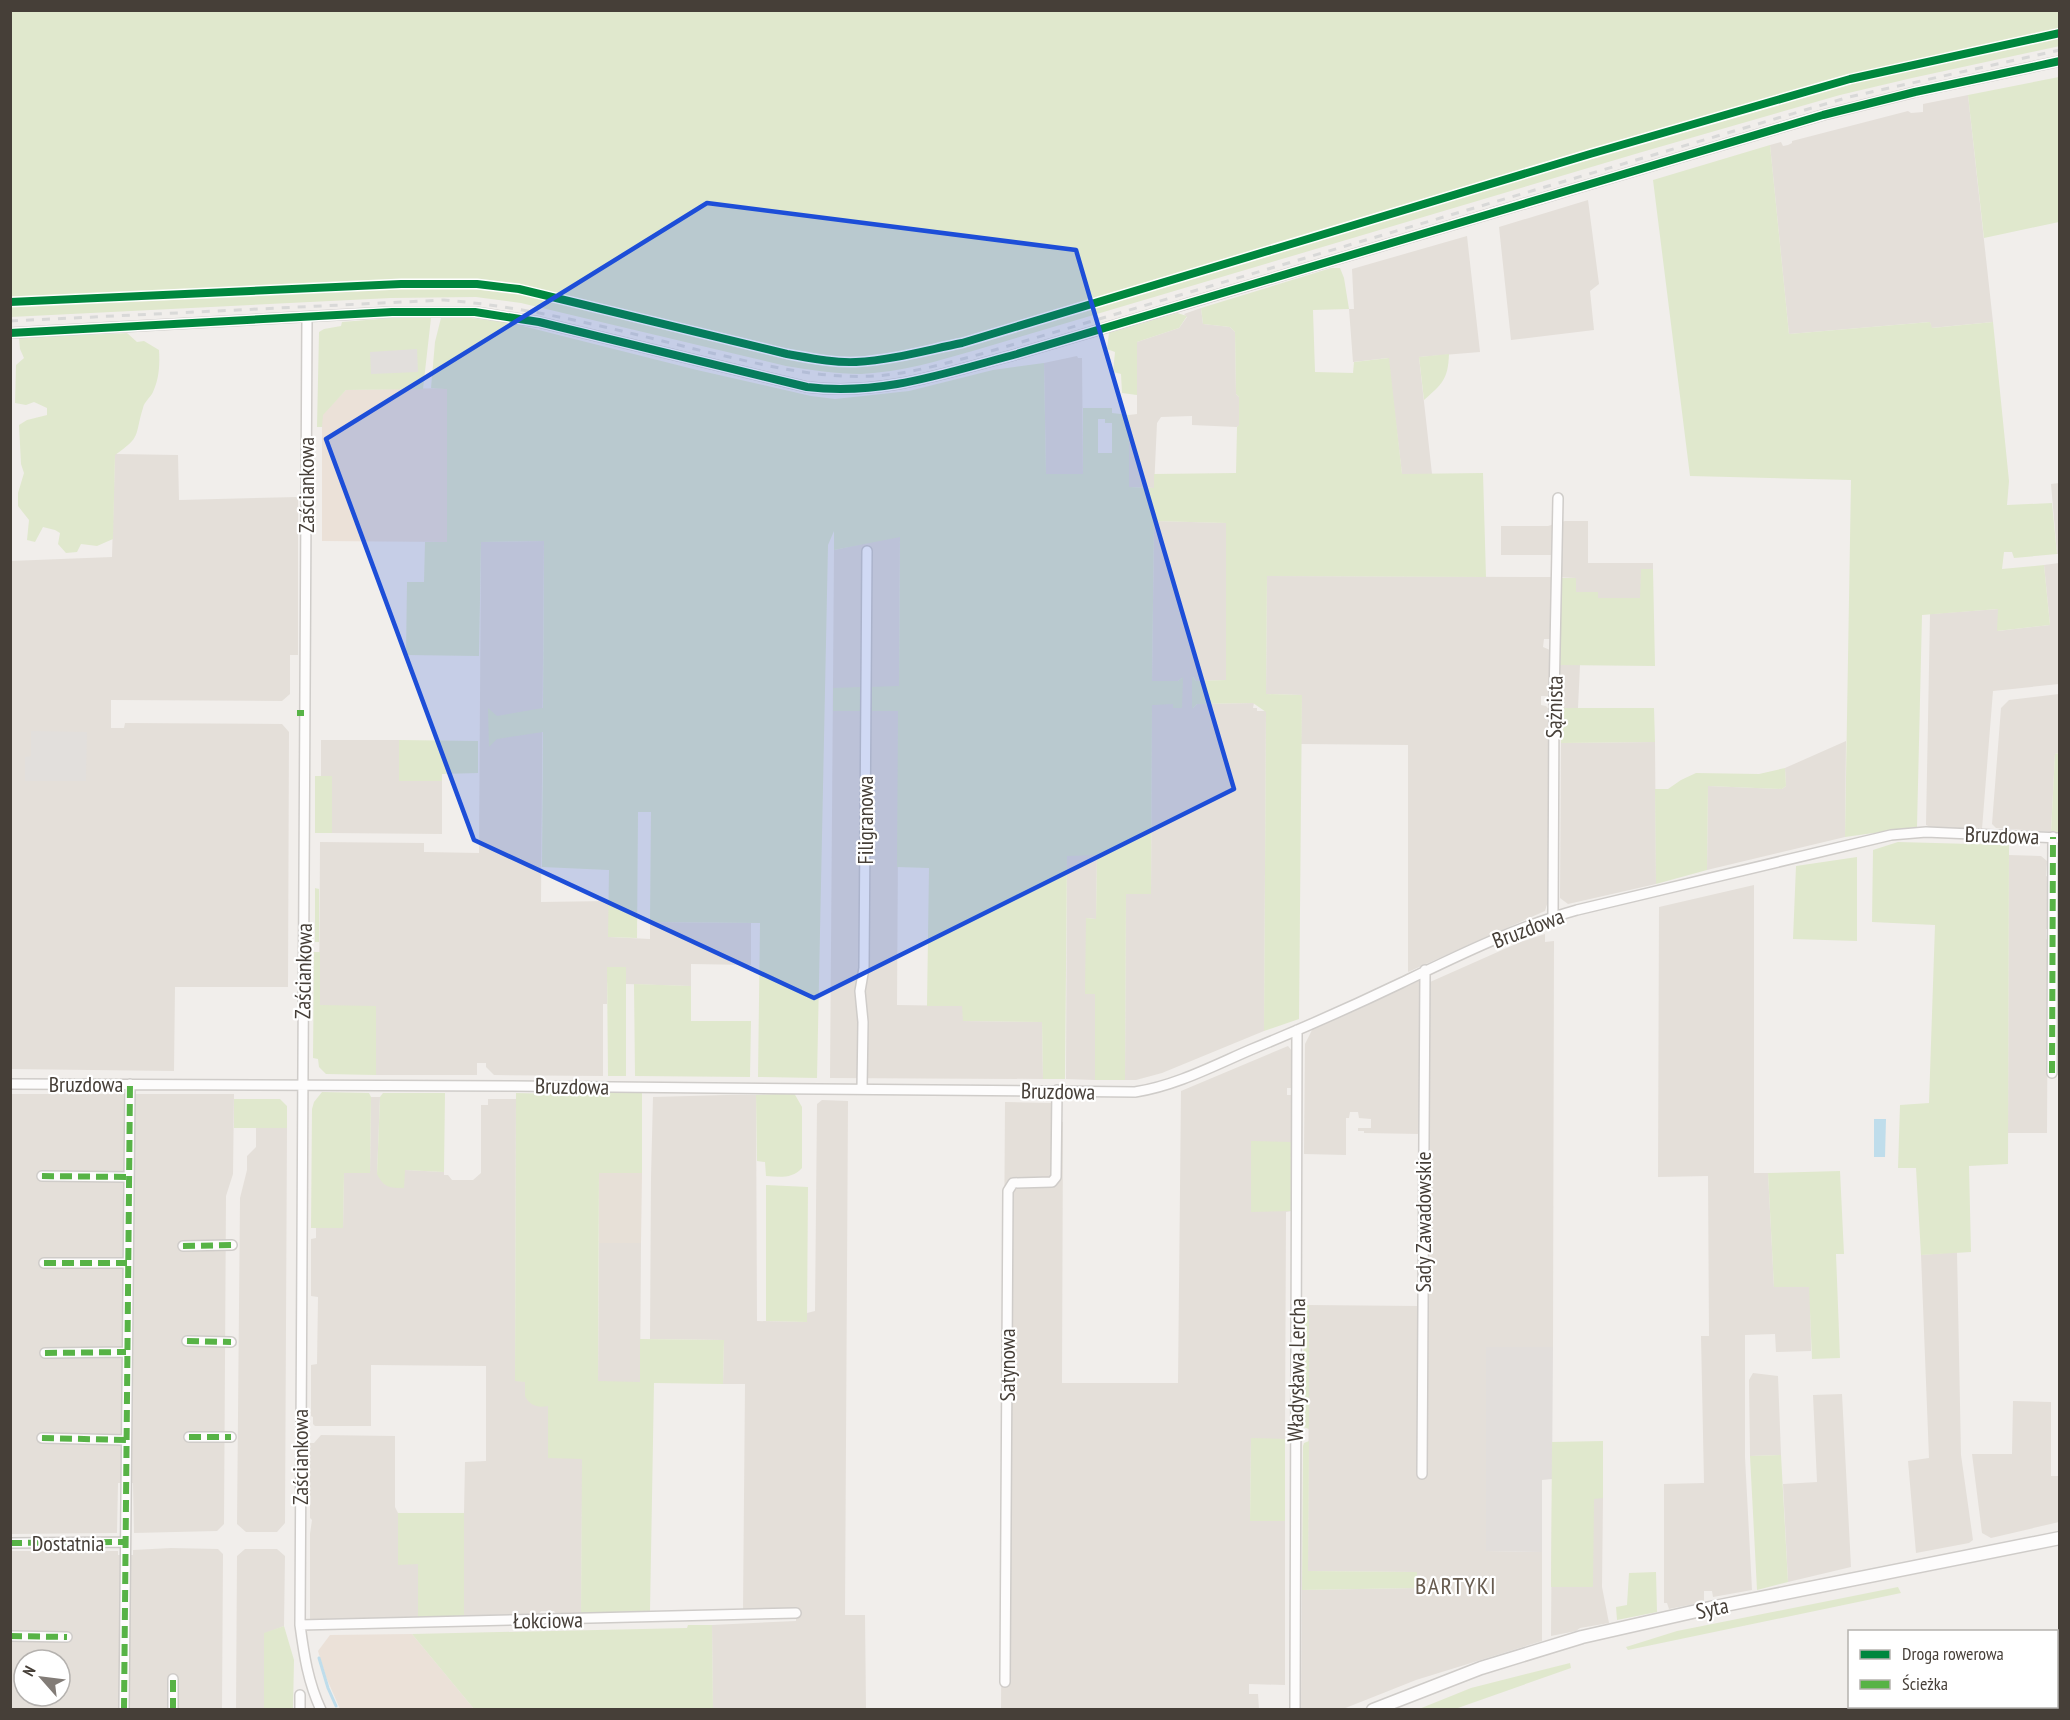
<svg xmlns="http://www.w3.org/2000/svg" width="2070" height="1720" font-family="'PT Sans Narrow',sans-serif">
<style>
.residential{fill:#e4dfd9;fill-rule:evenodd}
.commercial{fill:#ebe1d8}
.industrial{fill:#e2dedb}
.education{fill:#e7e0d7}
.green{fill:#e0e8cd;fill-rule:evenodd}
.parking{fill:#e2dfdc}
.water{fill:#bfddeb}
.lines{fill:none;stroke-linecap:round;stroke-linejoin:round}
.stream{stroke:#bfddeb;stroke-width:3}
.minor-casing{stroke:#cfccc9;stroke-width:12}
.tertiary-casing{stroke:#cfccc9;stroke-width:15}
.minor{stroke:#fdfcfc;stroke-width:9}
.tertiary{stroke:#fdfcfc;stroke-width:12}
.rail{stroke:#d9d9d8;stroke-width:3;stroke-dasharray:8 8;stroke-linecap:butt}
.quiet{stroke:#57b346;stroke-width:6;stroke-dasharray:12 6;stroke-linecap:butt}
.cycleway-casing{stroke:#fff;stroke-width:11}
.cycleway{stroke:#00873e;stroke-width:8}
.marked{fill:#1d4ed8;fill-opacity:0.2;stroke:#1d4ed8;stroke-width:4.5;stroke-linejoin:round}
.labels{text-anchor:middle;dominant-baseline:central;stroke-width:4.5;stroke-linejoin:round;paint-order:stroke}
.street-label{font-size:22px;fill:#463f38;stroke:#fff}
.neighbourhood-label{font-size:24px;letter-spacing:1.5px;fill:#685c50;stroke:#fff}
</style>
<rect width="100%" height="100%" fill="#f1eeeb"/>
<path class="residential" d="M1968,95L1993,322L1931,328L1930,322L1789,334L1770,145L1781,142L1783,146L1788,145L1792,143V141L1908,111L1911,113L1923,112V104Z
M1588,200L1599,284L1590,291L1594,330L1511,340L1499,227Z
M1467,236L1480,352L1419,357L1432,474H1402L1388,358L1353,362L1349,309H1354L1352,269Z
M1201,308L1203,324L1230,327L1235,332L1236,394L1239,397L1240,425L1237,427L1192,425V416L1161,417L1157,423L1154,488L1129,487V415L1137,414V342L1179,328L1187,317L1184,314Z
M1077,356L1078,358H1082L1083,474H1046L1044,363Z
M115,454L178,455L179,500L298,497V655H290V694L282,701L111,700V728H124L125,723L282,724L289,732L288,987H175L174,1071L11,1069L10,561L112,557Z
M2059,483L2060,554H2057L2051,484Z
M1154,521L1227,523L1226,680L1196,681L1193,677V708L1197,704L1254,703L1253,708H1257V711H1266L1264,1031L1162,1073L1136,1080H1125L1126,894L1151,893L1152,704H1173L1182,678L1178,681L1152,682Z
M1565,521H1588V563H1653V569L1641,570V598H1598V592H1576V578L1553,577L1552,639H1544L1543,647L1550,650L1549,696H1541V705L1546,706L1551,712L1548,901L1545,911L1408,972V745L1301,744L1302,695L1266,694L1267,576L1552,577V555H1501V526H1548Z
M900,536L897,1005L963,1006V1021L1042,1022L1043,1079L830,1078L834,550Z
M544,541L541,902L609,901V937L650,939V922L751,923V965L691,964V986L626,984V967L607,983V1004H603V1076L494,1075L486,1067V1063H477V1075H376L375,1006H319L320,842L424,843V852L479,853L481,542Z
M2059,563V684L1993,691L1982,829L1930,827L1926,825L1930,614L1999,609L1998,631L2050,625L2044,565Z
M1557,665H1580L1578,708H1557Z
M2059,694V753L2055,754L2051,832L1996,828L1992,824L2001,708L2009,700Z
M321,740H399L400,781H442V834L332,833V776H321Z
M1846,741L1845,837L1707,870L1708,786L1782,789L1786,786L1785,768Z
M1655,742L1656,884L1568,904L1560,898L1561,743Z
M1067,855H1097L1096,919L1086,918V994H1095V1080L1066,1079Z
M2009,855L2041,856L2047,861L2046,876L2049,877L2048,929H2046V939L2048,940L2047,1133H2008Z
M2058,873H2060L2059,1075H2057L2059,930H2058Z
M1754,885V1173H1768L1774,1287L1810,1286L1811,1351L1776,1352L1775,1334L1745,1335V1457L1752,1590L1713,1597L1712,1591H1704V1602L1669,1609L1667,1603H1664V1484L1704,1483L1701,1336H1709L1708,1176L1658,1177L1659,907Z
M1545,934V942L1554,941L1553,1347H1486V1551L1542,1552V1641L1416,1680L1343,1709L1301,1710L1302,1590L1417,1588L1416,1572L1308,1571L1309,1305L1418,1306L1420,1168V1134L1364,1133V1131H1358V1128H1371V1119L1359,1118L1358,1112H1350L1349,1118H1346V1155L1304,1154L1305,1044L1313,1028L1421,980V986L1518,943Z
M1288,1046L1292,1051V1088H1287V1095H1292V1142L1291,1211L1286,1212L1285,1439H1251L1250,1521H1285V1685L1249,1684V1694H1258L1259,1709L1001,1710L1005,1102L1053,1103V1122H1063L1062,1383H1178L1181,1091Z
M10,1094H234L233,1174L226,1196L224,1524L217,1531L134,1533L133,1483H118L117,1533L11,1534Z
M726,1095H756L757,1321L807,1322V1313L815,1311L817,1104L822,1100L848,1101L845,1615H865L866,1709H713L712,1625L796,1621V1608L743,1611L745,1384H723L724,1340L650,1339L651,1177L653,1097Z
M371,1097H380L377,1174L405,1170L444,1172V1175H448L452,1180H473L481,1173V1105H488V1099H516L515,1381L583,1382L581,1615H557L554,1611H541L538,1615L310,1620V1534L312,1520L310,1518V1443H314L321,1435L395,1436V1507L398,1513H464L465,1462L486,1461V1366L371,1365V1426H315L313,1424V1417L311,1416V1365L317,1364L318,1297L311,1296V1239L316,1238V1228H343L344,1172L370,1173Z
M256,1128H287L285,1523L277,1532H246L237,1524L240,1198L247,1170V1156L256,1147Z
M599,1243H641L640,1382H598Z
M1957,1252L1961,1455L1973,1540L1969,1543L1916,1553L1908,1461L1929,1458L1921,1255Z
M1753,1373L1778,1376L1781,1455L1750,1456L1749,1380Z
M1842,1394L1851,1567L1788,1582L1783,1484L1817,1482L1813,1395Z
M2013,1401L2051,1402V1476H2059V1522L1991,1538L1982,1533L1972,1454H2012Z
M1552,1498H1603L1602,1587L1609,1623L1580,1628L1576,1631L1551,1636Z
M171,1548L218,1549L223,1554L222,1709L11,1710V1551H118V1555H133V1550ZM24,1660H60V1696H24Z
M245,1549H277L285,1556L284,1626L264,1634V1708L293,1709L236,1710L237,1556Z"/>
<path class="commercial" d="M447,388V542L322,541V415L346,390Z
M412,1634L474,1709H340L326,1677L318,1651L330,1635Z"/>
<path class="industrial" d="M1486,1347H1553L1552,1479L1542,1480V1552L1486,1551Z"/>
<path class="education" d="M599,1173H642L641,1243H599Z"/>
<path class="green" d="M11,10H2059L2060,46L1912,78L1840,95L1642,152L976,350C938,361 901,372 861,374C836,374 811,370 786,366L521,303L476,297L391,298L11,317Z
M2059,77V222L1984,238L1968,95Z
M1770,145L1789,334L1930,322L1932,328L1993,322L2009,481L2007,505L2052,503L2057,554L2014,558L2012,552H2004L2002,569L2044,565L2050,625L1997,631L1998,609L1922,615L1917,827L1845,837L1851,480L1690,476L1653,180Z
M1331,268H1340L1344,278L1349,309L1313,310L1315,372L1353,373L1354,362L1389,358L1402,474L1483,473L1486,577L1267,576L1266,694L1302,695L1299,1019L1264,1031L1266,712L1253,703L1197,704L1192,709V676L1196,681L1226,680V523L1154,521L1152,681H1178L1183,677L1182,708H1173V704L1152,705L1151,894H1126L1125,1080H1095V994H1085L1086,918L1096,919L1097,855L1067,856L1065,1079H1043L1042,1022L963,1021L962,1006H927L929,868L897,867L898,711H870L869,687L899,686L900,537L834,550V531L828,545L817,1078L758,1077L760,923L650,922L651,812H638L637,938L608,937L609,870L542,867L543,732L497,739L489,747L488,708L497,716L543,708L544,541L481,542L479,656L406,655L407,582H424L425,542H447V389L431,388L435,342L441,318H471L511,323L697,370L811,396L835,399L909,391L993,370L1044,363L1046,474H1083V408H1112V413L1129,415V487L1154,488V474L1236,473L1237,427L1239,425V397L1236,394L1235,332L1230,327L1203,324L1201,308ZM1098,419H1105V423H1112V453H1098Z
M1177,313L1187,316L1179,328L1137,342V395L1122,393L1121,374L1113,372L1115,352L1107,349L1109,333Z
M391,318H431L423,389L346,390L323,415L322,427H317L319,332L324,329L341,326L342,322Z
M127,333L137,342L144,341L159,350C160,365 159,379 153,392C150,398 144,402 143,408C134,437 142,436 115,455L113,539L97,546L81,544L77,552L66,553L58,544L60,533L55,530L43,527L35,542L27,540L29,520L18,506V493L24,473L21,464L19,425L27,420L47,415V408L34,402L26,405L15,403L16,365L24,358L20,349L19,338Z
M1449,354C1448,380 1442,384 1424,400L1419,357Z
M1641,569H1653L1655,666L1557,665L1560,578H1576V592H1598V598H1640Z
M862,687L861,711H833V688Z
M1562,708H1654L1655,742L1561,743Z
M399,740L478,741V773L442,774V781H399Z
M2059,753V832H2051L2055,754Z
M1785,768L1786,786L1782,789L1708,786L1707,870L1656,884L1655,789H1668L1681,780L1696,773L1759,774Z
M315,776H332V833H315Z
M1898,842L2009,845L2008,1164L1969,1166L1971,1252L1921,1255L1916,1168H1898L1900,1105L1929,1103L1935,925L1872,922L1873,850Z
M1857,857V941L1793,939L1796,866Z
M315,888L319,889V942H315Z
M314,952H320V1005L376,1006V1075L326,1074L319,1067L318,1059L313,1058Z
M607,967H626V1076H608Z
M634,984L691,986V1021H751L750,1077L635,1076Z
M322,1092L369,1093L371,1097L370,1173H344L343,1228H311L312,1109L314,1102Z
M601,1092L642,1093V1173H599L598,1381L640,1382V1339L724,1340L723,1384L654,1383L650,1612L581,1615L582,1459L548,1458V1406C538,1408 530,1406 525,1396V1382L515,1381L516,1093L601,1095Z
M383,1093H445L444,1172L405,1170L404,1188C390,1188 384,1188 377,1174L380,1097Z
M794,1093L802,1107V1168C792,1179 780,1177 766,1176L765,1162L757,1161L756,1095Z
M234,1099H280L287,1106V1128H234Z
M1251,1141L1292,1142L1291,1211L1251,1212Z
M1840,1171L1844,1254H1836L1840,1358L1812,1359L1809,1287H1774L1768,1173Z
M766,1185L808,1187L807,1322L766,1321Z
M1304,1305H1309V1429L1303,1427Z
M1251,1438L1285,1439V1521H1250Z
M1309,1441L1308,1571L1417,1572V1588L1302,1590L1303,1446L1304,1443Z
M1603,1441V1498L1594,1499L1593,1587H1551L1552,1442Z
M1781,1455L1788,1582L1757,1590L1750,1456Z
M398,1513H464V1617L418,1618V1564L398,1565Z
M1656,1572L1657,1612L1617,1620L1616,1607L1627,1605L1629,1573Z
M1898,1587L1901,1593L1628,1650L1626,1647L1677,1631Z
M688,1625H712L713,1709H474L412,1634L687,1628Z
M284,1626L294,1660L293,1709L264,1708V1633Z
M1570,1663L1571,1668L1455,1709H1419L1471,1688Z"/>
<path class="parking" d="M417,349L418,372L371,374L370,352Z
M31,731L87,732L86,781H25V757L31,756Z"/>
<path class="water" d="M1874,1119H1886L1885,1157H1874Z"/>
<g class="lines">
<path class="stream" d="M319,1658L328,1688L336,1706"/>
<g class="minor-casing">
<path id="minor" d="M307,318L300,1625C304,1655 308,1682 321,1710
M10,333L392,312H475L539,322L807,387C882,396 945,373 1017,354L1823,115L1915,92L2060,61
M1553,916L1554,700L1558,498
M2052,1073L2053,837
M10,1084L512,1086L1135,1092C1175,1086 1213,1066 1250,1050C1301,1029 1351,1007 1401,983C1457,956 1516,927 1577,910L1891,835L1926,832L2060,838
M862,1089L863,1022L860,991L864,968L867,551
M42,1176L128,1177
M183,1246L232,1245
M44,1263H127
M187,1341L231,1342
M45,1353L126,1352
M189,1437H231
M42,1438L126,1440
M1422,1474L1425,970
M10,1543L125,1542
M300,1625L796,1613
M10,1636L67,1637
M1005,1682L1008,1191L1013,1183L1052,1182L1056,1177L1057,1090
M124,1710L130,1084
M173,1710V1679
M300,1710V1695
M1295,1710L1297,1030"/>
</g>
<g class="tertiary-casing">
<path id="tertiary" d="M1373,1710L1481,1668L1582,1637L1710,1608L2060,1538"/>
</g>
<use href="#minor" class="minor"/>
<use href="#tertiary" class="tertiary"/>
<path class="rail" d="M10,321L444,300C533,307 617,330 703,351C760,364 816,379 874,376C910,374 946,363 981,354L1849,97L2060,50"/>
<path class="quiet" d="M297,713H304
M2052,1073L2053,837
M42,1176L128,1177
M183,1246L232,1245
M44,1263H127
M187,1341L231,1342
M45,1353L126,1352
M189,1437H231
M42,1438L126,1440
M10,1543L125,1542
M10,1636L67,1637
M124,1710L130,1084
M173,1710V1679"/>
<g class="cycleway-casing">
<path id="cycleway" d="M10,302L401,284H477L519,289L787,354C810,358 833,363 856,362C892,360 927,350 962,343L1590,154L1850,79L2060,33
M10,333L392,312H475L539,322L807,387C882,396 945,373 1017,354L1823,115L1915,92L2060,61"/>
</g>
<use href="#cycleway" class="cycleway"/>
</g>
<path class="marked" d="M707,203L1076,250L1234,789L814,998L474,840L326,439Z"/>
<g class="labels">
<g class="street-label">
<text transform="translate(306 485) rotate(-90)">Zaściankowa</text>
<text transform="translate(1554 707) rotate(-89)">Sążnista</text>
<text transform="translate(865 820) rotate(-90)">Filigranowa</text>
<text transform="translate(2002 835) rotate(2)">Bruzdowa</text>
<text transform="translate(1528 928) rotate(-21)">Bruzdowa</text>
<text transform="translate(303 971) rotate(-89)">Zaściankowa</text>
<text x="86" y="1084">Bruzdowa</text>
<text transform="translate(572 1086) rotate(1)">Bruzdowa</text>
<text transform="translate(1058 1091) rotate(1)">Bruzdowa</text>
<text transform="translate(1423 1222) rotate(-90)">Sady Zawadowskie</text>
<text transform="translate(1007 1365) rotate(-90)">Satynowa</text>
<text transform="translate(1296 1370) rotate(-89)">Władysława Lercha</text>
<text transform="translate(300 1457) rotate(-90)">Zaściankowa</text>
<text x="68" y="1543">Dostatnia</text>
<text transform="translate(1712 1608) rotate(-12)">Syta</text>
<text transform="translate(548 1620) rotate(-1)">Łokciowa</text>
</g>
<g class="neighbourhood-label">
<text x="1456" y="1585">BARTYKI</text>
</g>
</g>
<rect width="2070" height="1720" fill="none" stroke="#463f38" stroke-width="24"/>
<rect x="1848" y="1630" width="210" height="78" fill="#ffffff" stroke="#b5b2af" stroke-width="1.5"/>
<rect x="1860" y="1650" width="30" height="9" fill="#00873e" stroke="#b5b2af" stroke-width="1.5"/>
<text x="1902" y="1660" font-size="18" fill="#463f38">Droga rowerowa</text>
<rect x="1860" y="1680" width="30" height="9" fill="#57b346" stroke="#b5b2af" stroke-width="1.5"/>
<text x="1902" y="1690" font-size="18" fill="#463f38">Ścieżka</text>
<g transform="translate(42 1678) rotate(298)"><circle r="28" fill="#ffffff" stroke="#b5b2af" stroke-width="1.5"/>
<path d="M0-4.5L10 22L0 15L-10 22Z" fill="#827c77"/>
<text y="-9" font-size="16" font-weight="bold" text-anchor="middle" fill="#463f38">N</text>
</g>
</svg>
